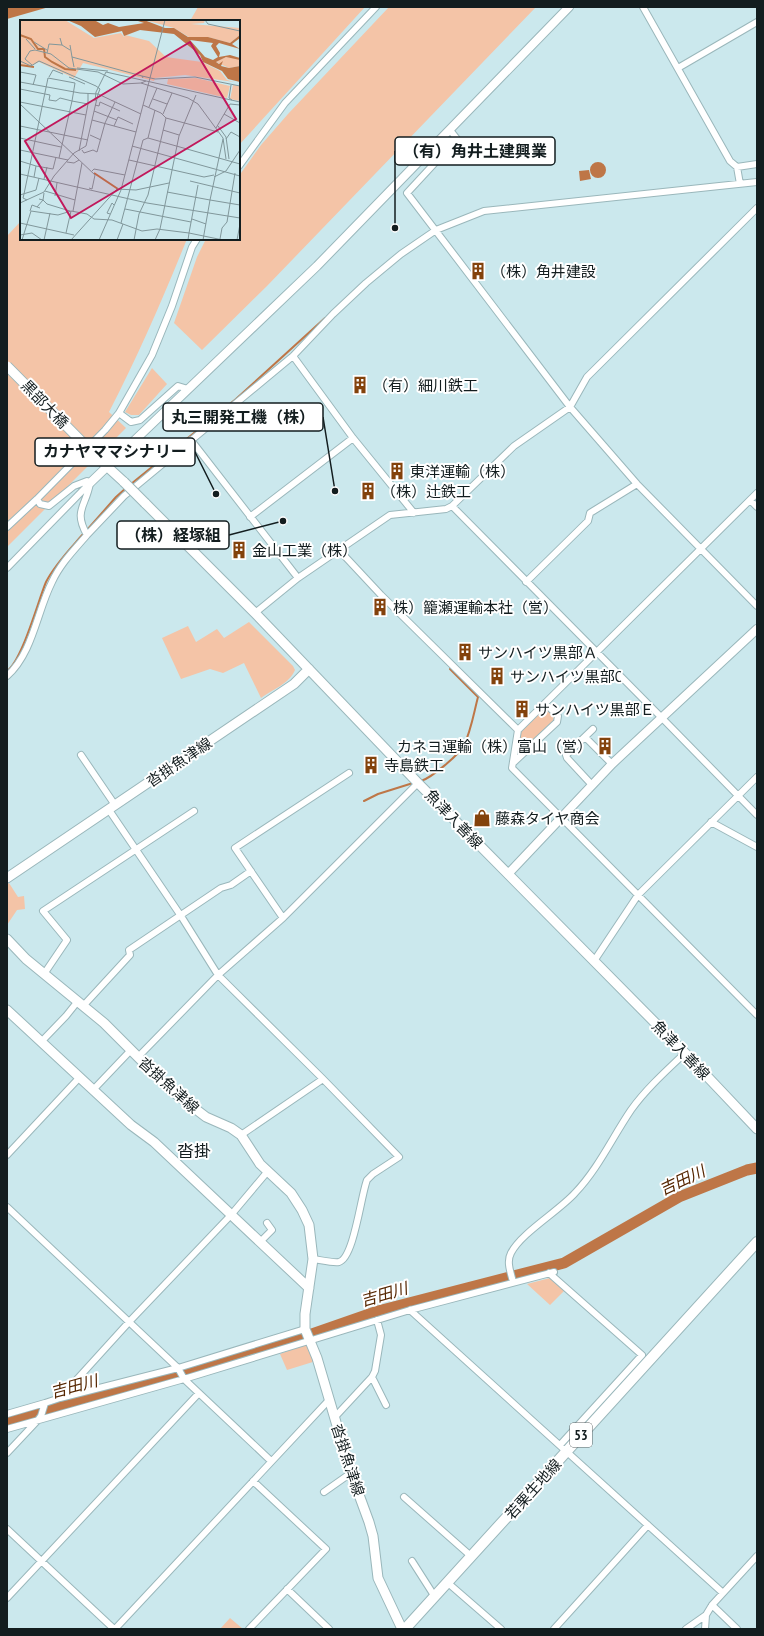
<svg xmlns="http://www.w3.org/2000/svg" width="764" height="1636" font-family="'PT Sans Narrow','Noto Sans JP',sans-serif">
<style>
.green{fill:#f4c4a7}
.water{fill:#be7647}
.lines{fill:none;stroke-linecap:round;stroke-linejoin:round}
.stream{stroke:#be7647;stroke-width:2}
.river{stroke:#be7647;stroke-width:11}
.minor-casing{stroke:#9ab7bb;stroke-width:8}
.tertiary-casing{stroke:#9ab7bb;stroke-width:10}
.secondary-casing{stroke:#9ab7bb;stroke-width:11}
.primary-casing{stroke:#9ab7bb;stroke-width:12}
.minor{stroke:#fff;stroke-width:6}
.tertiary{stroke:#fff;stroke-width:8}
.secondary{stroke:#fff;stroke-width:9}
.primary{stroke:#fff;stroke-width:10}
.secondary-bridge-casing{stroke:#9ab7bb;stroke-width:11;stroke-linecap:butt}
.secondary-bridge{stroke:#fff;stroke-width:9}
.labels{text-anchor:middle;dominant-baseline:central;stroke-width:4;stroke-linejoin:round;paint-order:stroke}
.shield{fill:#fff;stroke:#5a6162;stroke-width:1}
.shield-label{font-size:14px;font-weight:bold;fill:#131d1f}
.poi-label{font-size:15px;fill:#131d1f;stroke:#fff;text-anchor:start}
.street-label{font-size:15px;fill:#131d1f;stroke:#fff}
.water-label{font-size:16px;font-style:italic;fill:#552600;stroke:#fff}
.quarter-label{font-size:17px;fill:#131d1f;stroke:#fff}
.inset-river{fill:none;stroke:#be7647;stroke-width:2}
.inset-road{fill:none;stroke:#81979b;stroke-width:1}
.view{fill:#c2185b;fill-opacity:0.15;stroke:#c2185b;stroke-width:2}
.inset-edge{fill:none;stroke:#131d1f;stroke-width:2}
.leader{fill:none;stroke:#131d1f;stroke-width:1.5}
.callout-dot{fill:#131d1f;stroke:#fff;stroke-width:1.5}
.callout{fill:#fff;stroke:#131d1f;stroke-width:1.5}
.callout-label{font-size:16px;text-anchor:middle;font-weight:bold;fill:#131d1f}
</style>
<rect width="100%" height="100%" fill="#cbe8ed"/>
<path class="green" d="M198,7H365L239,145V21H190Z
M389,7H536L267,286L202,350L174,323L197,257L206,239H239V177L241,173L261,145L288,114Z
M21,221V239H187C163,298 138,356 109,412L126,428L7,547V236Z
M152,368L167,384L139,415H131L125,412Z
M249,622L293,666L295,670C290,683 272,690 261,698L244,663L223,673L210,669L181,679L162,638L188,626L196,642L217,629L224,638Z
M546,708L554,716L553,721L518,755L516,753L520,732Z
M9,883L18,897L24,896L25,909L17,910L7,925V884Z
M550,1278L564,1291L550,1305L527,1284Z
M306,1344L316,1361L287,1370L280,1354Z
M230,1618L243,1629H220Z"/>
<path class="water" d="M7,7H49L7,19Z
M590 170a8 8 0 1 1 16 0a8 8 0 1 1-16 0Z
M589,170L591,179L580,181L579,171Z"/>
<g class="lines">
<path class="stream" d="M131,484L236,399L325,318
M87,530L116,497L126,488
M7,671C22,661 38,601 46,582C55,564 71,548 84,533
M421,781C431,778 459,755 464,745C471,731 474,712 478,697L450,669
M364,801L378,794L413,783"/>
<path class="river" d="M7,1421L266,1350L378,1311L564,1263L679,1197L747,1170L757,1168"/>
<g class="minor-casing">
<path id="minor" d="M643,7L730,161L737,167L740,184
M678,68L757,22
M450,130L457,139L407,193L570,407L637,484L757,606
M239,166L285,103L376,7
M737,167L757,164
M293,356L353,438L414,513
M119,413L131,422L140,420L178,386L188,389
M191,440L298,578
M90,483C86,507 73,510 87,535L124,496L293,356L333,314L366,283L401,254L436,230L484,211L757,182
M90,483L87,481L74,486L49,506L40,504L37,499L105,430L119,413L152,355L172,306L192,247L197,239
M757,493L518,730L512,768L757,1015
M750,500L757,507
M452,506L662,718L757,815
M250,517L353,438
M7,527L37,499
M339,550L381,595L518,730
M7,568L90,483
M526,582L588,521L590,513L637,484
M255,613L298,578L390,515L446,509L452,506L514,446L570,407L587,377L757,208
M7,676C33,653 37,611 52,582C60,564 75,549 87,535
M585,737L612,764
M81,755L115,805
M513,763L557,722L558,716L545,703
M592,785L567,758L566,755L593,729
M109,810L181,916L218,975L323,1079L399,1157L373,1174L367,1180C361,1195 354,1258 339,1262C332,1263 321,1260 313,1259
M711,822L757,847
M283,918L235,848L349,773
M594,961L638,895L757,777
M44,974L67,940L43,911L194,811
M84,1005L130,955L129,950L221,888L231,885L251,871
M41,1042L66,1016L78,1001
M138,1057L218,975L283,918L418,783
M93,1090L131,1050
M241,1135L323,1079
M7,1155L79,1078
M7,1207L178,1368L184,1379L271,1461
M260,1242L272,1230L267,1223
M549,1273L642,1355L560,1445
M513,1282C511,1273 506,1262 511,1253C521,1233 559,1211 575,1193C598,1169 612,1138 631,1110C646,1089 666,1071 685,1053
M410,1310L723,1593
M372,1377L386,1405
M60,1398L178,1368L305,1329
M7,1414L45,1403
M334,1418L372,1377L375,1371L381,1335L377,1320
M7,1429L184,1379L410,1310L554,1272
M7,1453L38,1420L41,1416L45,1403L60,1398L129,1322L231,1215L268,1171
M324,1492L351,1473
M404,1497L472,1557
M7,1529L114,1629
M412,1561L435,1597
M448,1583L501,1629
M287,1589L329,1629
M7,1598L199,1393
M712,1605L737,1629
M115,1629L329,1400
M249,1629L326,1549L253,1481
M554,1629L648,1525
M686,1629L706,1615
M705,1629L706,1615L712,1605L757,1556"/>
</g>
<g class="tertiary-casing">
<path id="tertiary" d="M90,483L317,266L569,7
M508,874L612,764L757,629"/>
</g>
<g class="secondary-casing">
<path id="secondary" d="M100,460L124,482
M145,503L255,613L418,783L685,1053L757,1129
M7,878L294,684L309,669
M7,939L26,959L104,1023L172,1091L206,1117L231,1128L241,1135L260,1164L291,1193L302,1210L309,1225L313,1259L305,1314V1329L317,1358L351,1473L369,1522L373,1536L378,1578L402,1629
M7,1010L131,1125L154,1142L309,1288"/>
</g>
<g class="primary-casing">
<path id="primary" d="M405,1629L757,1242"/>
</g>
<use href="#minor" class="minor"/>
<use href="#tertiary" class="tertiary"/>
<use href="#secondary" class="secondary"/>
<use href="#primary" class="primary"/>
<g class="secondary-bridge-casing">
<path id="secondary-bridge" d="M7,366L100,460
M124,482L145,503"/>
</g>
<use href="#secondary-bridge" class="secondary-bridge"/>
</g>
<defs>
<g id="building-bare" transform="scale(1.38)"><path d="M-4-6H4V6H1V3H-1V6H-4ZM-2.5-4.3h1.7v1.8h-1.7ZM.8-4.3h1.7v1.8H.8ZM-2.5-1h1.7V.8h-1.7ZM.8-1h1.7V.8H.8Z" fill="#83420c" stroke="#fff" stroke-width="2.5" paint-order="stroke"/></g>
<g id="shop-bare" transform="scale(1.38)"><path d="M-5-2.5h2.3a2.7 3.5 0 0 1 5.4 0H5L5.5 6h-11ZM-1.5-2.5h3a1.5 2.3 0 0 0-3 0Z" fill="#83420c" stroke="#fff" stroke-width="2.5" paint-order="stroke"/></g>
</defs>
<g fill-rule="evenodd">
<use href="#building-bare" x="478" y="271"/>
<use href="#building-bare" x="360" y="385"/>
<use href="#building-bare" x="397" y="471"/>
<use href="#building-bare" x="368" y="491"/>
<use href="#building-bare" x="239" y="550"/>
<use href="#building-bare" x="380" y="607"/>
<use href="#building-bare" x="465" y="652"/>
<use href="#building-bare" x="497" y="676"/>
<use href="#building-bare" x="522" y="709"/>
<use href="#building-bare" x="605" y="746"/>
<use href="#building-bare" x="371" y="765"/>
<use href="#shop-bare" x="482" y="818"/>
</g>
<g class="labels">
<rect class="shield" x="570" y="1423" width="22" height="24" rx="3"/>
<g class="shield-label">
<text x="581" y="1435">53</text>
</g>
<g class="poi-label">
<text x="491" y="271">（株）角井建設</text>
<text x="373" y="385">（有）細川鉄工</text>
<text x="410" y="471">東洋運輸（株）</text>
<text x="381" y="491">（株）辻鉄工</text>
<text x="252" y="550">金山工業（株）</text>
<text x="393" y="607">株）籠瀬運輸本社（営）</text>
<text x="478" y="652">サンハイツ黒部Ａ</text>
<text x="510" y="676">サンハイツ黒部C</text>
<text x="535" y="709">サンハイツ黒部Ｅ</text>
<text x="592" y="746" text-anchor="end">カネヨ運輸（株）富山（営）</text>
<text x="384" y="765">寺島鉄工</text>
<text x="495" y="818">藤森タイヤ商会</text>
</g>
<g class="street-label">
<text transform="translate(45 404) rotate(46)">黒部大橋</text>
<text transform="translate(179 762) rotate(-34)">沓掛魚津線</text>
<text transform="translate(454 819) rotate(46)">魚津入善線</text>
<text transform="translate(681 1050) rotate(46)">魚津入善線</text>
<text transform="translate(169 1085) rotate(42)">沓掛魚津線</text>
<text transform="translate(348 1460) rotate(72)">沓掛魚津線</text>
<text transform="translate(533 1489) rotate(-48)">若栗生地線</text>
</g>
<g class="water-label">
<text transform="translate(682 1180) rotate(-25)">吉田川</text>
<text transform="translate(384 1294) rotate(-16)">吉田川</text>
<text transform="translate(74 1386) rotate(-15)">吉田川</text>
</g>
<g class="quarter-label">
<text x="194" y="1151">沓掛</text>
</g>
</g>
<g transform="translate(20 20)">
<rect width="220" height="220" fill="#cbe8ed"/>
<path d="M0,0H45L74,18L101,13L104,17L105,15L129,21L146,37L182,42L200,51L207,60L214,62L165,55L135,58L134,61L63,43L54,58L19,42L9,47L0,43ZM125,0H185L184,3L171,4L220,8V15L210,23L188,17H169L154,8ZM206,37L219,39L220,46L209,48L196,42ZM176,58L210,66L207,78L147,64L148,59ZM213,65L220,66V81L210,79Z" fill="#f4c4a7"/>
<path d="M47,0L76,1L83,5L88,3L99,7L124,3L115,0H124L145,8H154L168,17H188L210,23L220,15V18L212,24L220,29L199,23L196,26L200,33L199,37L210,35L220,38V40L206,37L196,42L199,44L203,41L201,46L209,48L220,46V62L208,59L202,51L183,42L180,35L154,14L120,10L104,16L102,11L75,17L61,6ZM170,20L193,23L191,26L198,37L193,40L185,37Z" fill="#be7647" fill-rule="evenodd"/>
<path class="inset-river" d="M0,15L11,19L18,29H24L25,37L32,42L45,49L56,50M0,45L14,47M74,153L98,169"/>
<path class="inset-road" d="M185,0L188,4L220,11M40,18L42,25L50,30M6,19L15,29M14,22L27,30M50,25L52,37M27,33L29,24L42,25M0,41L11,46L19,41L76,66L80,69L78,74M12,45L5,39L10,31L15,30L31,34L49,48L78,52L103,64L121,63M54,47L52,37L122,56M57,48L88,51M0,52L16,55L13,65M29,57L33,50L43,54M49,57L65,64M123,58L122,56L135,59L175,57L220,66M126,61L121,63L168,78L178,84L203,118L206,139M0,62L60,73L78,74L121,94M55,63L52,81L68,84M211,65L209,78L212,80M0,69L30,75L29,80L36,81L40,78L52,81L39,138M133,79L147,84M75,81L76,72L86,52L220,82M0,82L66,95M0,84L75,155M75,85L79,86L80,82L100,91M123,85L141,93L146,98L198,112M129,87L137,68M74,91L97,100M143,94L152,73M204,94L220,103M72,100L116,112M0,106L68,120M94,106L98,97L113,104M198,106L206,117L209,139M196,108L210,84L220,85M143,110L159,115M70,115L81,120M0,118L41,127M128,118L220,144M206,119L211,112L220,117M112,126L220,156M0,130L48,140M62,130L64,133L73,130L77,132L85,103L95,82M59,131L68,84V73M109,140L184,157L194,155M0,141L16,146L14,157M47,142L54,143L59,140M16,146L33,149L36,137M72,151L74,149L105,155M0,154L127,183L220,198M194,157L206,151L220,130M24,159L27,147M170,161L220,173M69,168L72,169L75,155M25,171L55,180M147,172L190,180L203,119M24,173L23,180L27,184L50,191M0,175L16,170L19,158M35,176L37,163M7,180L3,178L4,174L28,58L55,63M0,183L24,172L34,156L54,133L66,126L78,74M17,187L23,180L19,179M105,189L171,202M10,191L12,185L20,188M53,191L62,143M90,194L87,193L92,183L94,185M172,199L186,204M0,203L54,215M101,203L123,120L128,118L135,90M46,213L51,191M0,215L12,213L22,220M200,219L202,208L207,202L215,153M2,220L11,191L38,195L51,191L67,194L74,199L92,200L122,211L137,209L169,213L178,165M24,220L30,193M51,220L97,169L116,170L149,163M79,220L101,170L145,0M97,220L103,204M114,220L119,194L128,175L146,98M135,220L140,209L159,116L176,75M168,220L169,213L203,220M183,220L190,180L220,185M217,220L220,204"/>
<path class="view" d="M170,22L216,99L51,198L5,121Z"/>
<rect width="220" height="220" class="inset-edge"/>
</g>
<path class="leader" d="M395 228L395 151M335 491L323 417M216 494L195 452M283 521L229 535"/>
<g class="callout-dot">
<circle cx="395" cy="228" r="4"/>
<circle cx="335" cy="491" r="4"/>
<circle cx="216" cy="494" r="4"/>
<circle cx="283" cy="521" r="4"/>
</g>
<g class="callout">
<rect x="395" y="137" width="160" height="28" rx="4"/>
<rect x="163" y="403" width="160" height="28" rx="4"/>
<rect x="35" y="438" width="160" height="28" rx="4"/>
<rect x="117" y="521" width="112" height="28" rx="4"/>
</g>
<g class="callout-label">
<text x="475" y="157">（有）角井土建興業</text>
<text x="243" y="423">丸三開発工機（株）</text>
<text x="115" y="457">カナヤママシナリー</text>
<text x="173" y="541">（株）経塚組</text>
</g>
<rect width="764" height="1636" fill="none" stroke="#131d1f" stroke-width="16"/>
</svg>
